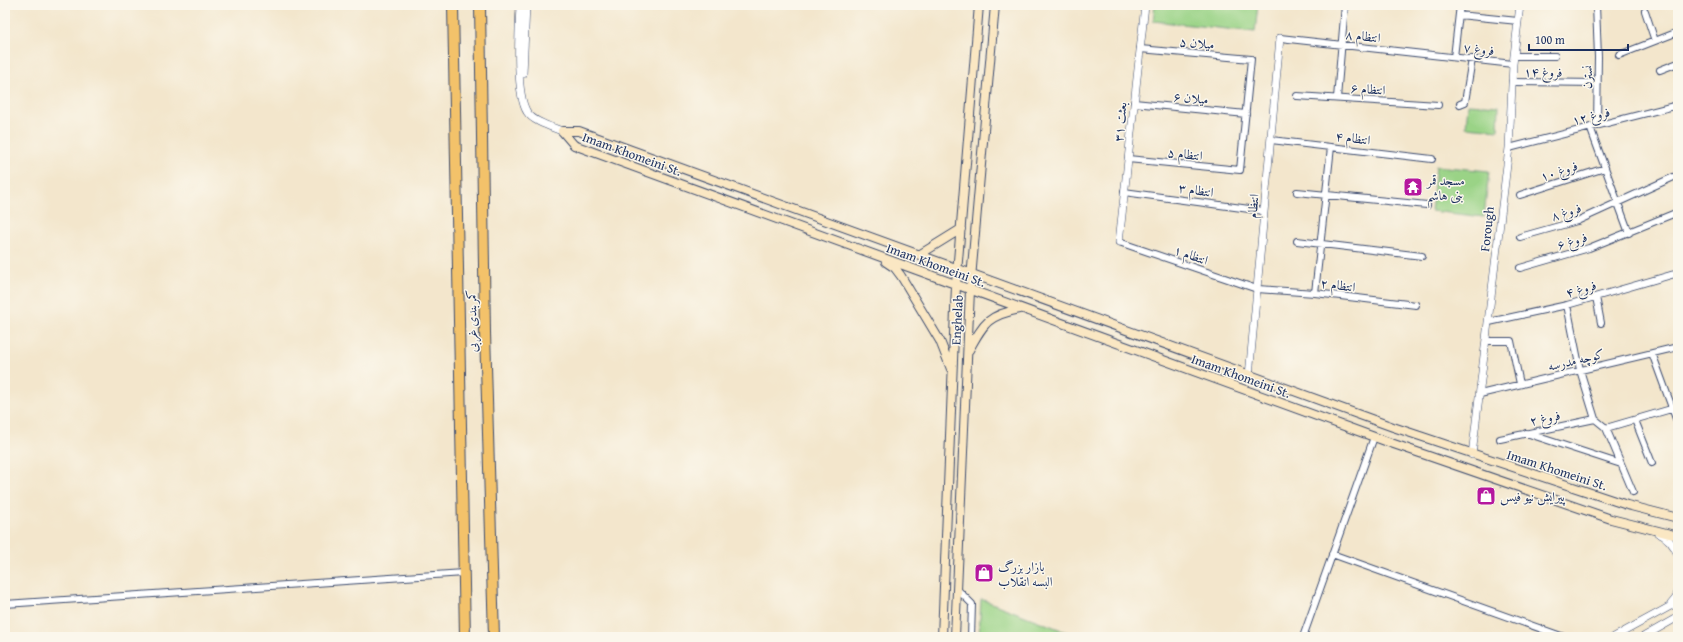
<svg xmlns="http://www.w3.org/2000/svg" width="1683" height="642" font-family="'Gentium Book Plus',Amiri,serif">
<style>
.green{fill:#9ad386;stroke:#5a8172}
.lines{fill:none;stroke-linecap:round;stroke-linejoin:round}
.minor-casing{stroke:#3b4a6e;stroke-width:8}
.tertiary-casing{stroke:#3b4a6e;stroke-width:8}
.secondary-casing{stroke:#3b4a6e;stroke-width:10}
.trunk-casing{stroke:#3b4a6e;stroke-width:12}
.minor{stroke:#fff;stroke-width:6}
.tertiary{stroke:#fff;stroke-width:7}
.secondary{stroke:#fae7c3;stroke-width:8}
.trunk{stroke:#f3c26a;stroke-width:10}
.labels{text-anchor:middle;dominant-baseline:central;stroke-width:3;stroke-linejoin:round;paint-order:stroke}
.street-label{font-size:13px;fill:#1b2f5e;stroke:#fbf7ec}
.poi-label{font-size:13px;fill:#1b2f5e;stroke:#fbf7ec;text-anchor:start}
</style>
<rect width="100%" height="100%" fill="#fbf7ec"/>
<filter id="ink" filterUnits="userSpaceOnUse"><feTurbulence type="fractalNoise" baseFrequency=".025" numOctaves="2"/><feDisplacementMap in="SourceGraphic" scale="8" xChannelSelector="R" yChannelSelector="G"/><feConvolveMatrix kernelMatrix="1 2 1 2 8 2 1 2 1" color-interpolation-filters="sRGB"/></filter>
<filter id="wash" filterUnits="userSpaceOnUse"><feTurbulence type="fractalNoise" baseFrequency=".012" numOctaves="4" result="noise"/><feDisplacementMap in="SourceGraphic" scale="16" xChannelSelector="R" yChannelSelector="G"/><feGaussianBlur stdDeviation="0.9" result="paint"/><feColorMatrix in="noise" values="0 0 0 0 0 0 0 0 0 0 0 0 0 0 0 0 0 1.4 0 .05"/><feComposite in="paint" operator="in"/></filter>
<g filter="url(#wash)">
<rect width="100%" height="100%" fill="#f3e6cc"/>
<path class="green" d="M1155,5H1258L1255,32L1153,21Z
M1468,104L1499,106L1498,130L1466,127Z
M1436,166L1489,171L1484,217L1431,211Z
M981,599L1077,636L1080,637H979Z"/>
</g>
<g filter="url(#ink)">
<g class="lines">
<g class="minor-casing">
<path id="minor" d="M615,5L630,7
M1596,5L1598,57L1597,126
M1677,5L1678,7
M1645,11L1655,41
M1459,15L1518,21
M1280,38L1513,64
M1619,55L1678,32
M1515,56H1555
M1454,57L1460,5
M1660,70L1678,63
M1512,82L1598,83
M1297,96L1438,105
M1337,98L1345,5
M1134,103L1246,114
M1460,104L1465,102L1472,59
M1590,127L1629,233
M1271,140L1432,159
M1509,148L1678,105
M1128,159L1240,170L1251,59L1140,49
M1124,192L1264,211
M1297,192L1427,205
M1520,195L1605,168
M1520,237L1577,221L1678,175
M1297,241L1422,256
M1119,242L1257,289L1315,293L1416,305
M1520,268L1589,248L1678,212
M1315,293L1331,147
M1596,297L1601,323
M1567,305L1580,370L1595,419L1606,428L1633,492
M1489,322L1567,305L1678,273
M1486,341H1511L1520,384
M1652,353L1678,424
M1480,394L1678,347
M1635,420L1652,463
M1606,428L1678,407
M1526,433L1621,464
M1500,439L1595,419
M1332,554L1564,637
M957,589L972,604L971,637
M5,604L464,573
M1303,637L1374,437"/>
</g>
<g class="tertiary-casing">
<path id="tertiary" d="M520,5C519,29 515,93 527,112C533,122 552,127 562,131
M523,74L526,5
M1119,242L1145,5
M1249,376L1280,38
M1472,455L1509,148L1513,64L1520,5
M1658,533C1668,537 1674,545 1678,555
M1671,604L1676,598L1678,592
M1614,637L1678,602
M1643,637L1678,617"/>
</g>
<g class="secondary-casing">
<path id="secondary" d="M562,131L574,145L1388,442L1611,519L1678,536
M562,131H579L1393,427L1627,505L1678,518
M919,255L961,229
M886,262L895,268L901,276L940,341L951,369
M969,350C984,323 988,315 1020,309
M942,637L956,285L979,5
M955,637L970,290L995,5"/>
</g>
<g class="trunk-casing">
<path id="trunk" d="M453,5L465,637
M480,5L485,332L494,637"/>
</g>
<use href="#minor" class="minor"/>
<use href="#tertiary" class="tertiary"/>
<use href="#secondary" class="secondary"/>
<use href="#trunk" class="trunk"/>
</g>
</g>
<defs>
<g id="temple-square" transform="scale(1)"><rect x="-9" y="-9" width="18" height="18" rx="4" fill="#b5179e" stroke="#fbf7ec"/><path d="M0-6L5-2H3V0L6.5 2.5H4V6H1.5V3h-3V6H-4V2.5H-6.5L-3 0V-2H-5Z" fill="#fff"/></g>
<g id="shop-square" transform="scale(1)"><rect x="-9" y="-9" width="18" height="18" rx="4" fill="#b5179e" stroke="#fbf7ec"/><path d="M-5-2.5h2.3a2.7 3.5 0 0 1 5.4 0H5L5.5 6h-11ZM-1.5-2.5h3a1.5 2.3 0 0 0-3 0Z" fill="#fff"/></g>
</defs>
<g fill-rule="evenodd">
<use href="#temple-square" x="1413" y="187"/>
<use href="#shop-square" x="1486" y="496"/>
<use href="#shop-square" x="984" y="573"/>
</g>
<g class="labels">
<g class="street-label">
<text transform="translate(1363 36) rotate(6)">انتظام ۸</text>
<text transform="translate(1197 43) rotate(5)">میلان ۵</text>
<text transform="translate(1479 49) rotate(6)">فروغ ۷</text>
<text transform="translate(1543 72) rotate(1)">فروغ ۱۴</text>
<text transform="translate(1587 77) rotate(-90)">نسترن</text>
<text transform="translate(1368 89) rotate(4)">انتظام ۶</text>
<text transform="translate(1191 98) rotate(5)">میلان ۶</text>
<text transform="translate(1591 116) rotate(-14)">فروغ ۱۲</text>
<text transform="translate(1120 122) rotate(-84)">بعثت ۳۱</text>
<text transform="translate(1353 138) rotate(7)">انتظام ۴</text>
<text transform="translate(632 154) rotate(20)">Imam Khomeini St.</text>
<text transform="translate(1185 154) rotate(6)">انتظام ۵</text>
<text transform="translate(1559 171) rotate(-18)">فروغ ۱۰</text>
<text transform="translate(1196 190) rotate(8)">انتظام ۳</text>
<text transform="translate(1253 206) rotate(-85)">انتظام</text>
<text transform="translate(1566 212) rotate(-18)">فروغ ۸</text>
<text transform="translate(1487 229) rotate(-84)">Forough</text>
<text transform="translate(1572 241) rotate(-17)">فروغ ۶</text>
<text transform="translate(1191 255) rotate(19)">انتظام ۱</text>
<text transform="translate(936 265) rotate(20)">Imam Khomeini St.</text>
<text transform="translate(1338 285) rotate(7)">انتظام ۲</text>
<text transform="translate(1581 289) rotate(-16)">فروغ ۴</text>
<text transform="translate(957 320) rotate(-87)">Enghelab</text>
<text transform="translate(472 321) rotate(-91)">کمربندی غربی</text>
<text transform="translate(1576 360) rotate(-13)">کوچه مدرسه</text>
<text transform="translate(1241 376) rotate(20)">Imam Khomeini St.</text>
<text transform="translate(1545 418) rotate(-12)">فروغ ۲</text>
<text transform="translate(1557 470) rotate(18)">Imam Khomeini St.</text>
</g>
<g class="poi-label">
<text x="1427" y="180">مسجد قمر<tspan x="1427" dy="15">بنی هاشم</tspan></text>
<text x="1500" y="496">پیرایش نیو فیس</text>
<text x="998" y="566">بازار بزرگ<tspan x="998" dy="15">البسه انقلاب</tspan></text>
</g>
</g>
<rect width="1683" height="642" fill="none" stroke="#fbf7ec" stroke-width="20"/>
<path d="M1529 44v6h99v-6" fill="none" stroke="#1b2f5e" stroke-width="2"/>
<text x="1535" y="44" font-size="12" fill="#1b2f5e" stroke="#fbf7ec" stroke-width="3" paint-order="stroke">100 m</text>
</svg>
